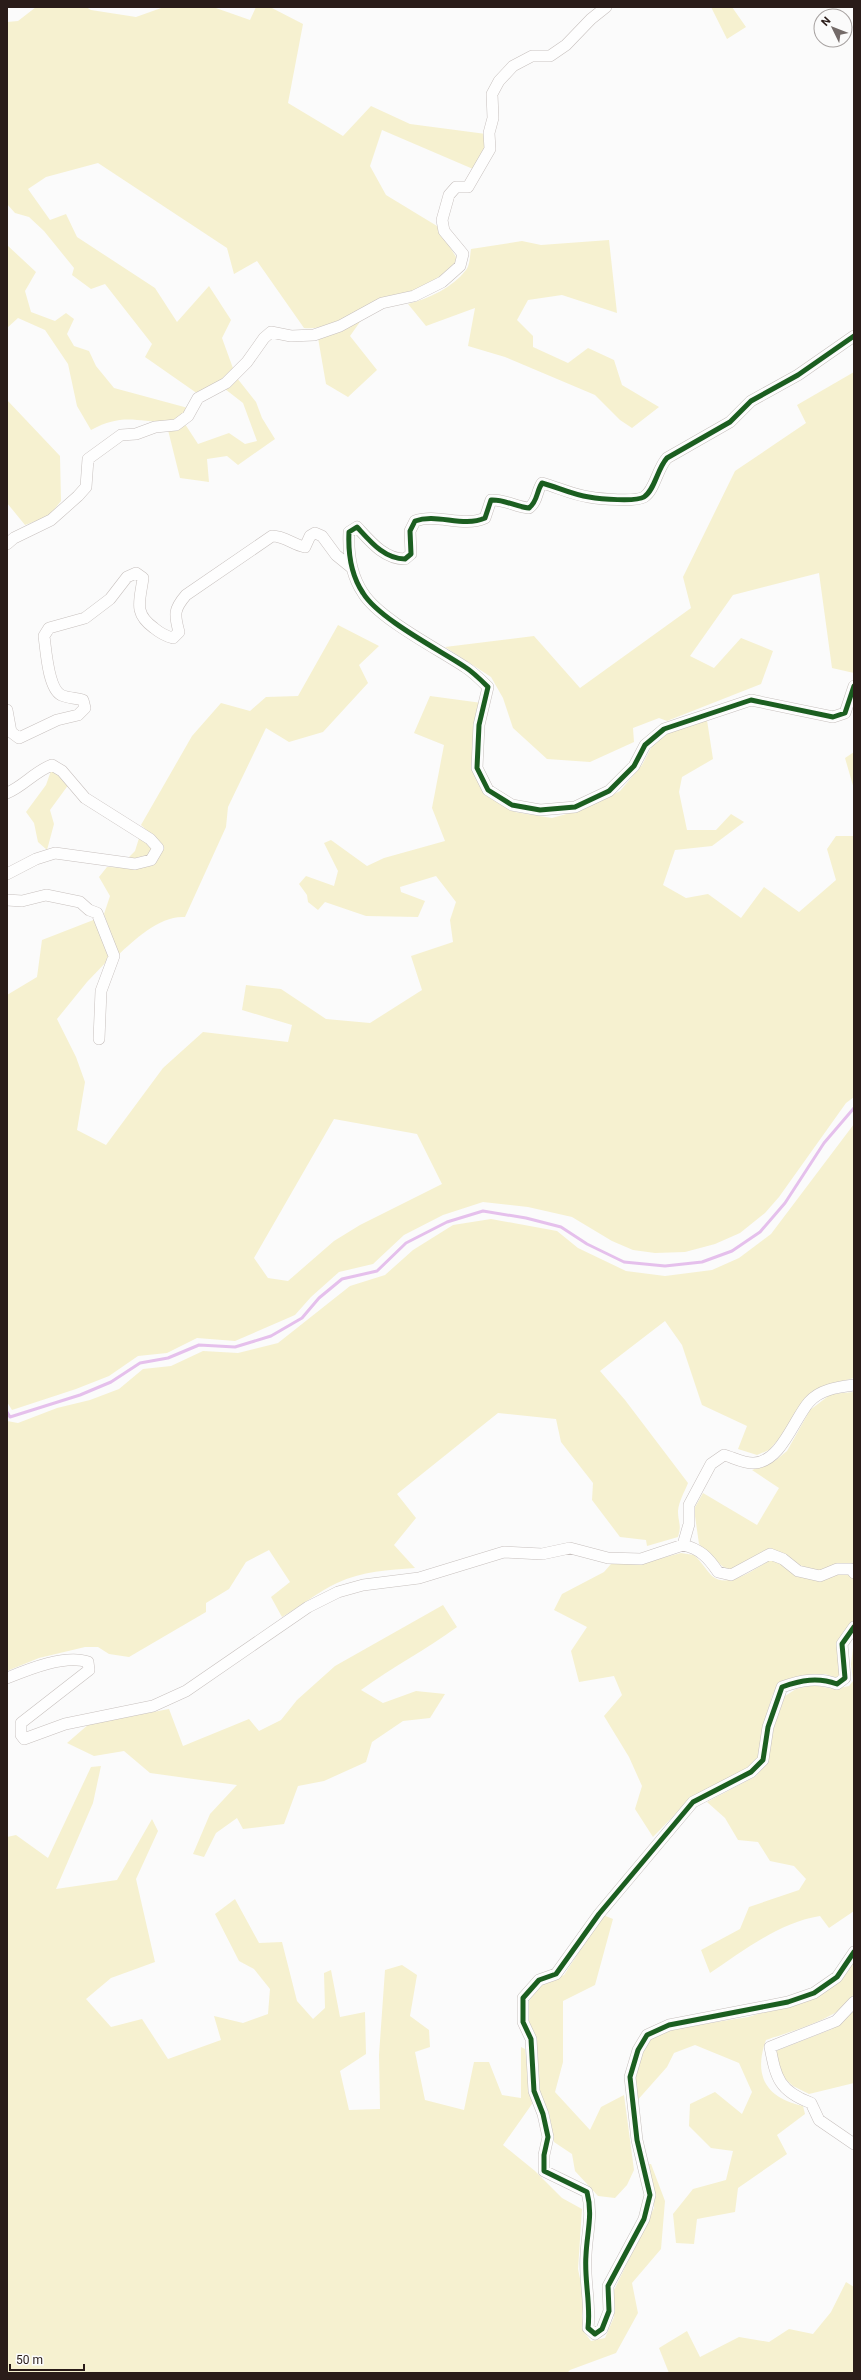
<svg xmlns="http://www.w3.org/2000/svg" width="861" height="2380" font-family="Roboto,sans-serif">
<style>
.green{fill:#f6f1d0;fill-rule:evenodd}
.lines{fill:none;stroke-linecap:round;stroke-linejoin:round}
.stream{stroke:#e5c0ec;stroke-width:3}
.street-casing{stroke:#c7c0be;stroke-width:12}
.street{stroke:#fefefe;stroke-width:11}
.cycleway-casing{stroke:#fbfbfb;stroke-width:8}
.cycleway{stroke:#1b5e20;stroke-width:5}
</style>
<rect width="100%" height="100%" fill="#fbfbfb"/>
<path class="green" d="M36,7H86L91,10L136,17L164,7H213L250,20L256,7H270L303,24L288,103L343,136L371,106L410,124L486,134L487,147L473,169L382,130L370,166L386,195L437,226L456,257V262C450,267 444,274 437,278C413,294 331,332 304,328L257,261L234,274L227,248L98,163L46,177L28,189L50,220L66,214L77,237L155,288L177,322L209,286L231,320L222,338L234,371L223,381L198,394L145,357L152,344L105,284L91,289L72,275L74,268L44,231L29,217L15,213L7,204V22L18,21Z
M711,7H732L746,27L727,39Z
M609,240L617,313L562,295L528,300L517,320L533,336V347L568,363L588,348L614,360L622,385L659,407L632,428L620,420L595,395L505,357L468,346L475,308L426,326L408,304C430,298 452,288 466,270C470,265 470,255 471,249L522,241L541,245Z
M7,245L36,272L25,291L31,312L55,321L66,313L74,319L67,334L74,346L89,351L96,366L114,388L188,408L175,422C139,424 126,411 91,430L77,406L68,364L45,330L18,318L7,328Z
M362,319L350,336L377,370L348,397L326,384L318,338Z
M854,372V673L832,668L819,573L733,595L690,656L714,668L741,638L773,651L761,684L667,721L659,718L633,728L634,742L590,762L547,759L513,728L503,698L491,677L445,647L534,636L580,688L691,608L683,577L735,471L806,423L797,405Z
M237,378L256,402L262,418L275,439L238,465L227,456L207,459L209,482L180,478L168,430L185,424L198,444L229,433L245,444L257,441L243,403L225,389Z
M7,400L60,456L61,501L49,516L25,525L7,503Z
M338,625L379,646L359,665L368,683L323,732L289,742L266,728L228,807L226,827L185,917C161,915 135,939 118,955L104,914L110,896L99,877L107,867L134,868L151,864L157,840L141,825L192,736L221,703L250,711L266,697L298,696Z
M430,696L482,703L476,727L472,769L485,795L515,812L552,818L584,809L620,791L642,765L652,746L668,732L707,720L713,759L682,777L679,792L687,830H716L731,814L744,822L712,846L675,850L663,885L686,898L708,894L741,918L764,887L799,912L836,880L827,849L836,836H854V1097L846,1103L779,1197L765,1213L740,1233L715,1244L685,1252L655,1253L633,1250L612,1241L572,1217L528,1207L483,1202L443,1215L404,1235L373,1264L339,1272L311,1297L295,1315L235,1341L197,1338L167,1353L138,1356L109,1376L76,1389L12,1410L7,1402V995L37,977L42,940L96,919L110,958L87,982L57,1019L76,1057L85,1082L77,1130L106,1145L163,1068L203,1032L288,1042L292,1025L242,1010L246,985L281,989L326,1019L370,1023L422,990L411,956L453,942L450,920L456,902L436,876L400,887L401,892L425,901L418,917L366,916L325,902L318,910L308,902L307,895L299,884L306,876L334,886L338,871L324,843L331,840L367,866L384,858L445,841L432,808L444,745L414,733ZM334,1119L417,1134L442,1184L360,1225L334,1241L288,1281L268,1278L254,1258Z
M854,752V789L845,758Z
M52,768L69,784L50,810L54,824L47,850L38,842L34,823L26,812L46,785Z
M140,835L155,848L150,858L126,860L135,851Z
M854,1124V1378L827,1385L769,1450L757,1455L738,1449L747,1426L702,1405L682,1345L665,1321L600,1371L625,1400L688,1483C684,1493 679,1501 678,1511C678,1522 682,1525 678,1537L647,1546L646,1540L620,1537L592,1500L593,1483L561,1442L556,1419L498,1413L397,1494L416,1518L394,1545L415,1568C389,1570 362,1571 337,1583C318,1592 301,1606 282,1617L271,1597L290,1582L269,1550L246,1562L229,1589L206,1603V1612L129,1657L109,1654L98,1647H85L39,1658L7,1671V1421L18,1423L57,1408L90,1400L119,1389L143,1369L171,1366L203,1351L238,1353L278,1343L350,1286L385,1275L413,1250L453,1225L491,1219L557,1231L578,1248L626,1271L665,1276L712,1270L739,1258L771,1234Z
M854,1392V1565C842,1561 832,1570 820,1570C808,1571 794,1562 784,1556L730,1571L722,1566L699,1544L694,1509L703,1493L757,1525L779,1488L752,1470L776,1460L787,1451L810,1410L831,1394Z
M681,1553L694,1555C701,1561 706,1570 712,1576C729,1590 757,1567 772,1559L782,1563L797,1574H850L854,1577V1622L846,1630L843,1677L837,1678L825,1674L799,1676L785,1680L776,1688L772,1696L763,1728L759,1757L750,1768L691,1798L653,1837L635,1809L642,1786L629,1757L604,1716L622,1695L614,1676L579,1682L571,1651L587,1627L554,1610L562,1594L604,1572L611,1564L643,1563Z
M443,1605L457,1627C426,1650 392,1667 361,1690L383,1703L416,1691L445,1694L430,1718L403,1721L372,1742L366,1762L324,1781L298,1786L284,1824L243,1829L237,1818L216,1833L204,1857L193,1854L210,1814L237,1785L150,1773L124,1751L94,1756L67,1743L89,1724L169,1709L183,1746L249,1719L259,1731L281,1720L297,1700L335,1666Z
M854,1640V1911L829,1928L820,1916C780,1922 743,1951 710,1973L701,1950L740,1929L749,1907L799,1890L806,1879L794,1866L770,1861L758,1842L738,1840L725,1818L707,1802L756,1776L768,1762L773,1730L785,1696L796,1689L813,1685L834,1689L849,1686L853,1681L851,1664Z
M101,1766L93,1803L56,1889L117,1880L152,1819L158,1831L136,1879L155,1962L111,1978L86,1999L111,2027L142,2019L168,2059L221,2040L214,2016L243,2023L268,2014L270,1989L254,1969L239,1961L215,1914L235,1899L259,1943L282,1942L297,2001L313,2019L325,2008L324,1973L331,1970L340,2017L365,2012L366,2054L340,2071L349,2110L380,2109L379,2055L385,1970L402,1965L417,1975L410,2016L429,2030L430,2047L415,2052L425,2100L464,2110L474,2062H489L502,2095L521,2098V2047L525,2049L532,2104L503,2145L535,2171L562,2198L582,2209L578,2269L584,2298L582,2316L584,2332L591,2341L605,2338L614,2317V2290L654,2208V2188L648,2164H651L665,2201L661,2249L632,2283L638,2313L616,2353L570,2370L567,2373H7V1837L16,1835L48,1858L91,1767Z
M603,1915L613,1919L595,1985L563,2001V2062L555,2092L590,2130L601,2107L624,2095L634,2170L627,2185L615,2198L598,2196L575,2171L572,2154L554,2142L549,2113L539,2090L536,2037L527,2020L529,2001L540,1985L564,1975Z
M854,1961C854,1971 856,1983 854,1992C848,2017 788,2032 766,2040C753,2076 766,2098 803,2106L805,2114L777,2135L787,2154L738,2188L735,2212L697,2219L694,2244L676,2243L673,2214L693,2189L726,2180L733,2151L711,2148L689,2126L690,2104L715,2092L742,2114L752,2092L739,2063L695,2045L674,2053L667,2067L635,2103L632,2079L649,2037L672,2029L748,2017L819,1996L837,1984Z
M854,2011V2083L809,2094L793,2086L780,2074L776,2051L832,2029Z
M846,2282L854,2287V2373H669L659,2348L687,2331L700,2357L739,2337L769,2342L789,2329L813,2334L831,2312Z"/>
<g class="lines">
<path class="stream" d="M7,1412L10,1417L80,1395L111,1382L140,1363L168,1358L199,1345L235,1347L271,1336L302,1318L319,1298L342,1279L377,1271L406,1243L447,1222L483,1211L526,1218L561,1227L587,1244L624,1262L665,1266L702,1262L732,1251L760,1232L785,1203L824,1143L854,1108"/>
<g class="street-casing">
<path id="street" d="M854,336L798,375L751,401L730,422L667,458C657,469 655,490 644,497C636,502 600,499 589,497C573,495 557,487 542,483C536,492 538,501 529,508C516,507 504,499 491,500L485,518C463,528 437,513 415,521L410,531L411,554L405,559C384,559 370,541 357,527L349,532C348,553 351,575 363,593C379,619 438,649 465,667C473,672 481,680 488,687L479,725L477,768L488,790L512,805L540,810L575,807L609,791L634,766L645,745L664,729L751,700L833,717L845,713L854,686
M7,544L14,538L51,520L78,496L86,487L88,459L121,435L136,434L155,427L176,425L188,416L198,398L226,383L247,362L264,338L271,332L291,336L314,335L340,326L382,303L414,296L442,282L460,266L463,254L444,231L442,220L449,195L456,187H468L490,149L489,133L493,118L492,94L499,81L513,66L532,56H550L566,45L591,19L606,7
M7,710L11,732L19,738L57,720L78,715L85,708L83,700C76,698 67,698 61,695C48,688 46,650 44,636L49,628L85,618L110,599L127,577L136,573L143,578C140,601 133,613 154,628C160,633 165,636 173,638L179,632C174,614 174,609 186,595L272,536C285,536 293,545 305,547L310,536L315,533L322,536L336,555L352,568
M7,793C24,786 35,771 52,765L62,771L85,798L150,839L158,848L151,860L135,864L55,853L36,859L7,874
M7,900L22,901L46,895L80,902L89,910L97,913L114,956L101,991L99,1039
M683,1545C700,1549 708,1557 718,1572L731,1575L770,1554L783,1559L798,1571L820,1576L837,1569H851L854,1573
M854,1627L842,1644L845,1678L837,1684C818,1677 801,1680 782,1687L768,1727L763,1760L751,1772L693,1802L599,1914L556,1974L539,1980L523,1998V2022L531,2039L534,2091L543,2114L548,2137L544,2155V2171L587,2192C593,2215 587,2232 586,2255C584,2280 591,2304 588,2328L595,2334L602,2329L609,2311L608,2286L644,2219L650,2195L637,2140L630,2077L638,2050L647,2035L669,2025L788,2002L814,1993L837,1977L854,1952
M7,1678C29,1669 66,1654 88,1662L89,1670L21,1723V1735L24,1739L65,1724L153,1706L186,1691L308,1607L338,1592L363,1585L419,1578L504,1552L542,1554L570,1548L608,1558L641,1559L683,1545L689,1524V1505L711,1464L724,1455C732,1457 745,1464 754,1463C781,1462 794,1419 809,1402C820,1389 839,1387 854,1385
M854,2002L836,2021L770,2047C776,2078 779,2091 811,2103L819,2120L854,2144"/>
</g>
<use href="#street" class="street"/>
<g class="cycleway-casing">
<path id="cycleway" d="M854,336L798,375L751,401L730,422L667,458C657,469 655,490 644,497C636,502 600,499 589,497C573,495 557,487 542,483C536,492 538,501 529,508C516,507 504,499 491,500L485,518C463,528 437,513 415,521L410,531L411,554L405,559C384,559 370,541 357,527L349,532C348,553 351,575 363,593C379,619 438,649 465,667C473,672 481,680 488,687L479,725L477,768L488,790L512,805L540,810L575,807L609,791L634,766L645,745L664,729L751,700L833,717L845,713L854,686
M854,1627L842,1644L845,1678L837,1684C818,1677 801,1680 782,1687L768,1727L763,1760L751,1772L693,1802L599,1914L556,1974L539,1980L523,1998V2022L531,2039L534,2091L543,2114L548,2137L544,2155V2171L587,2192C593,2215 587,2232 586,2255C584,2280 591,2304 588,2328L595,2334L602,2329L609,2311L608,2286L644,2219L650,2195L637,2140L630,2077L638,2050L647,2035L669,2025L788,2002L814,1993L837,1977L854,1952"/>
</g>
<use href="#cycleway" class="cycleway"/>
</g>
<rect width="861" height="2380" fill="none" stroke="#2a1c19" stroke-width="16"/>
<g transform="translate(833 28) rotate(313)"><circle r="19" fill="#fbfbfb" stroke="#a7a2a1"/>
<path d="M0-3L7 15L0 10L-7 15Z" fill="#736a68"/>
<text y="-6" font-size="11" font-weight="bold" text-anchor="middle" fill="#2a1c19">N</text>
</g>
<path d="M10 2364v6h74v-6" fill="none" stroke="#2a1c19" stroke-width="2"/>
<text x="16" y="2364" font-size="12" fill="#2a1c19" stroke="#fbfbfb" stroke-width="3" paint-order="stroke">50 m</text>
</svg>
